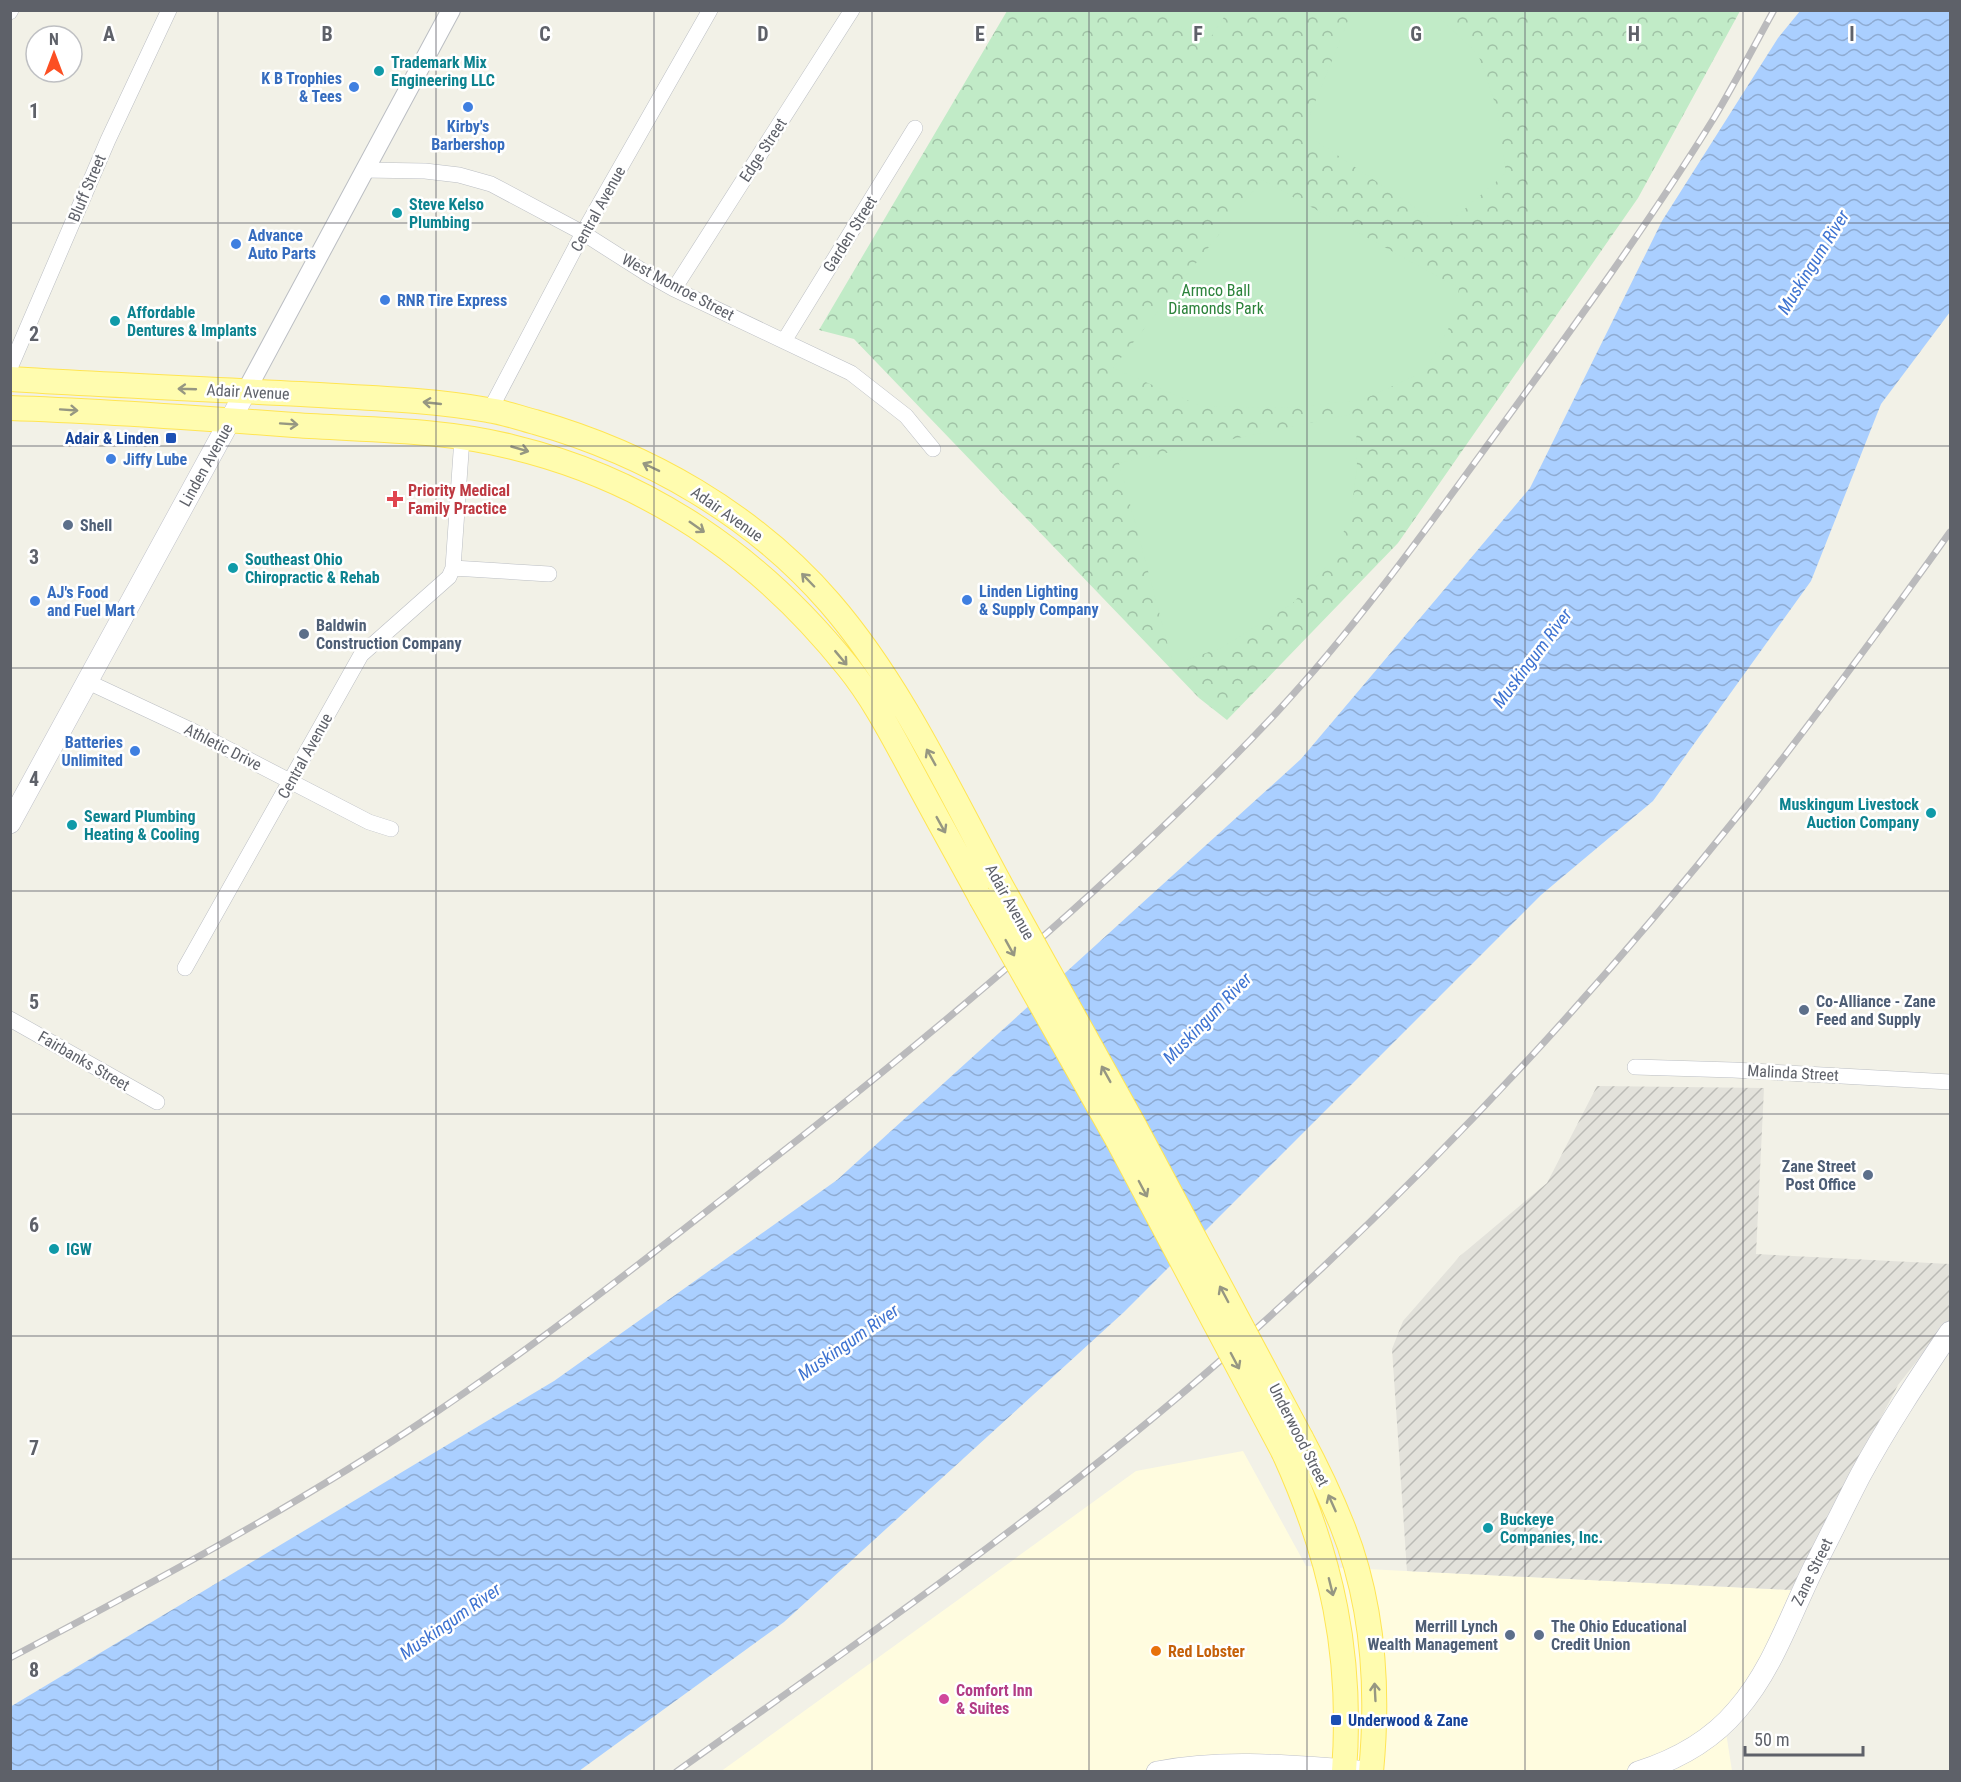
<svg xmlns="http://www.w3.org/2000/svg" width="1961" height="1782" font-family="'Roboto Condensed',sans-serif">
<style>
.commercial{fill:#fffcdf}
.industrial{fill:url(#industrial-furrows)}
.forest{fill:url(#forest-crowns)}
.garden{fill:#c1ebc7}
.water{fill:url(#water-waves)}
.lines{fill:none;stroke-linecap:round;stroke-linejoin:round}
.minor-casing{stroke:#bbbec3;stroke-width:16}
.tertiary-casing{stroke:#bbbec3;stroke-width:20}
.secondary-casing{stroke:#bfc1c9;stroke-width:22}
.primary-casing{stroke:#ffe553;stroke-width:26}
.minor{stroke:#fff;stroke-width:15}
.tertiary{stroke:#fff;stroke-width:18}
.secondary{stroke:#fff;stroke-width:21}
.primary{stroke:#fffcaf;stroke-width:24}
.rail-casing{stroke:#bababc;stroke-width:7}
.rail{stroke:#fff;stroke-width:4.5;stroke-dasharray:14;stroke-linecap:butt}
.primary-bridge-casing{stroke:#ffe553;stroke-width:26;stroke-linecap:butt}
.primary-bridge{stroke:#fffcaf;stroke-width:24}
.oneway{stroke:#969782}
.grid{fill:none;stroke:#5e6169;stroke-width:1.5;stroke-opacity:0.55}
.culture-dot{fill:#0f9aa8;stroke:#fff;stroke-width:2}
.shop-dot{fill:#3f7fe0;stroke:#fff;stroke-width:2}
.transit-dot{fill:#1a4fb4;stroke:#fff;stroke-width:2}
.health-dot{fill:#e0444e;stroke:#fff;stroke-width:2}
.service-dot{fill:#5c6f8a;stroke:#fff;stroke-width:2}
.food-dot{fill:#e8710a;stroke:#fff;stroke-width:2}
.hotel-dot{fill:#d1479c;stroke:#fff;stroke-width:2}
.labels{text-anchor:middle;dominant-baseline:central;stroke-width:5;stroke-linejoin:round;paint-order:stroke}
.culture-label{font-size:16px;font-weight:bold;fill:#0d838f;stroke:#fff;text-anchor:start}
.shop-label{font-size:16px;font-weight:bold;fill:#366cbe;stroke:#fff;text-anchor:start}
.street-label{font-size:16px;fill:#5e6169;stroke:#fff}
.park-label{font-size:16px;fill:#2b823a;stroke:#fff}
.transit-label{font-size:16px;font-weight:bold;fill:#164399;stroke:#fff;text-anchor:end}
.health-label{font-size:16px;font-weight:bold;fill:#be3a42;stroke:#fff;text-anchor:start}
.service-label{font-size:16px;font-weight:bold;fill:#4e5e75;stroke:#fff;text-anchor:start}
.food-label{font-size:16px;font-weight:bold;fill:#c56008;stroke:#fff;text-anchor:start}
.hotel-label{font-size:16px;font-weight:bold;fill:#b23c85;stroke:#fff;text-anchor:start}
.water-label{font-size:18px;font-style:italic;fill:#3e73d1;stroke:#fff}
.grid-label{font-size:20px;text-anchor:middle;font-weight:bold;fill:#5e6169;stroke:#fff;stroke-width:5;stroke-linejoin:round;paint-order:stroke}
</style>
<defs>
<pattern id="industrial-furrows" width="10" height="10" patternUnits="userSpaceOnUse" patternTransform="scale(1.5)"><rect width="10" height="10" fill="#e3e2db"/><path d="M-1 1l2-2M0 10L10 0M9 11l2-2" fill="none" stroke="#bbbbb6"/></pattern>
<pattern id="forest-crowns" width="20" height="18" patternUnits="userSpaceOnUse" patternTransform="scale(1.5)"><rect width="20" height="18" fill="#c1ebc7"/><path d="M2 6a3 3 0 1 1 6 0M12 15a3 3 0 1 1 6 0" fill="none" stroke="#a0c2a6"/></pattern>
<pattern id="water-waves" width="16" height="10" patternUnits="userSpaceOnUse" patternTransform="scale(1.5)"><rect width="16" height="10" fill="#aacfff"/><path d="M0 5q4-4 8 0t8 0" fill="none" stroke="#8eabd2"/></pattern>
</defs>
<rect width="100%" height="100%" fill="#f2f1e7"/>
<path class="commercial" d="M1243,1451L1306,1566L1791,1590L1757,1665L1723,1713L1732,1771L720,1772L1136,1471Z"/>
<path class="industrial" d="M1597,1086L1764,1088L1756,1254L1950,1264V1319L1898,1385L1791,1590L1407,1571L1392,1349L1403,1321L1460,1256L1547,1183Z"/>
<path class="forest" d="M1007,11H1740L1638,198L1398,543L1227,720L1199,698L854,339L819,330Z"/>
<path class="garden" d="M1156,11H1228L1207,43Z
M1352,11H1432L1478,54L1497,109L1506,173L1444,227L1303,132Z
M1262,180L1459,288L1454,318L1426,371L1362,400L1287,408L1201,406L1113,368Z
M1356,413L1357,469L1350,519L1326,567L1292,604L1221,648L1173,664L1119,463Z"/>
<path class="water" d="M1800,11H1950V312L1881,404L1811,581L1653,801L1541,895L1124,1312L784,1622L579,1771H11L10,1707L554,1381L837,1180L1301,759L1530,488L1662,221L1778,38Z"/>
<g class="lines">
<g class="minor-casing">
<path id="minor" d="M10,12L11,10
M364,170L425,171L459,175L491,184L583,233L649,275L674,289L851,373L906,416L933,449
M674,289L852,10
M784,341L915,128
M10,368L108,140L169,10
M490,410L583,233L710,10
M453,568L549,574
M86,681L195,732L369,822L391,829
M185,968L361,655L449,577L453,568L462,438
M10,1019L157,1102
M1635,1067L1733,1070L1950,1082"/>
</g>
<g class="tertiary-casing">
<path id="tertiary" d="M246,391L451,10"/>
</g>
<g class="secondary-casing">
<path id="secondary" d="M10,823L246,391
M1157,1772C1229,1758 1301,1767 1373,1772
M1638,1772C1676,1760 1711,1741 1737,1710C1773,1669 1791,1613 1815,1565C1830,1536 1845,1505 1860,1476C1887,1426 1919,1378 1950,1332"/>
</g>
<g class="primary-casing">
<path id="primary" d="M10,379C107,385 204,389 301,394C363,398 426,399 488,410C504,412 519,418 535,422C647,454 753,514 830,603C900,684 948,788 999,882
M10,408C105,411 200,418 294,425C367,430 442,429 512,447C649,480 761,558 848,667C873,698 891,733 910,768C933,811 957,854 981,898
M1301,1438C1316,1466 1330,1495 1342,1525C1373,1602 1379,1689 1371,1772
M1284,1453C1332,1558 1353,1656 1344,1772"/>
</g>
<use href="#minor" class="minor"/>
<use href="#tertiary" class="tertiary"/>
<use href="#secondary" class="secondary"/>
<use href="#primary" class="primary"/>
<g class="rail-casing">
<path id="rail" d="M10,1658C152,1583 293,1508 426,1419C556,1332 677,1234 800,1138C966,1007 1132,866 1277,712C1358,625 1427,528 1497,432C1572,329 1647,226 1714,118C1735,83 1754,46 1774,10
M676,1772C861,1640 1050,1510 1221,1360C1410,1194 1583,1009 1740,813C1813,721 1882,627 1950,532"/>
</g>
<use href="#rail" class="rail"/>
<g class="primary-bridge-casing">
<path id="primary-bridge" d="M999,882L1134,1125L1301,1438
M981,898L1116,1137L1284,1453"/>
</g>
<use href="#primary-bridge" class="primary-bridge"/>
</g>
<defs><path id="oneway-shaft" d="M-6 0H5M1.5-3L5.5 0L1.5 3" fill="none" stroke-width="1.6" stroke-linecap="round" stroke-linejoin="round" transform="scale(1.5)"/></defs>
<g class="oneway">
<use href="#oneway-shaft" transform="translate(187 389) rotate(-178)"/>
<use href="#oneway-shaft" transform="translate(432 403) rotate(-174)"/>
<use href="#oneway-shaft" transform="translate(69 410) rotate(4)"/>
<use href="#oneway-shaft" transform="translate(289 424) rotate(4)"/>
<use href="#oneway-shaft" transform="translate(520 449) rotate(16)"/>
<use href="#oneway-shaft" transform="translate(651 467) rotate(-154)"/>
<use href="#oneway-shaft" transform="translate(697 527) rotate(35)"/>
<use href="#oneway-shaft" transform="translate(808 580) rotate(-134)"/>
<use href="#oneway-shaft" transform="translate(841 658) rotate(50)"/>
<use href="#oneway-shaft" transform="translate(931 757) rotate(-119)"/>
<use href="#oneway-shaft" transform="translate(941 825) rotate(61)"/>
<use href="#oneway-shaft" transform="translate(1010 948) rotate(61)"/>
<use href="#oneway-shaft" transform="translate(1106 1074) rotate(-119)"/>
<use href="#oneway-shaft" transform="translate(1143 1189) rotate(62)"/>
<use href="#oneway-shaft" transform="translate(1224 1294) rotate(-118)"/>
<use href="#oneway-shaft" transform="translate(1235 1361) rotate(62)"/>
<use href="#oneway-shaft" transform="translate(1332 1503) rotate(-114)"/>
<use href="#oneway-shaft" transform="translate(1331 1587) rotate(76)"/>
<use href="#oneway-shaft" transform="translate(1375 1692) rotate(-93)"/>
</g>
<path class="grid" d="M218,10V1772M436,10V1772M654,10V1772M872,10V1772M1089,10V1772M1307,10V1772M1525,10V1772M1743,10V1772M10,223H1950M10,446H1950M10,668H1950M10,891H1950M10,1114H1950M10,1336H1950M10,1559H1950"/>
<g class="culture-dot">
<circle cx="379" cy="71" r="6"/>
<circle cx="397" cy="213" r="6"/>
<circle cx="115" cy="321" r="6"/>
<circle cx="233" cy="568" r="6"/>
<circle cx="1931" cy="813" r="6"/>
<circle cx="72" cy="825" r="6"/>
<circle cx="54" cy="1249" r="6"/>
<circle cx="1488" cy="1528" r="6"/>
</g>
<g class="shop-dot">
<circle cx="354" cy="87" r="6"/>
<circle cx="468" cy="107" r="6"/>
<circle cx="236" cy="244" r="6"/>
<circle cx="385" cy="300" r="6"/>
<circle cx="111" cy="459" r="6"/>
<circle cx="967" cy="600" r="6"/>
<circle cx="35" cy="601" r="6"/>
<circle cx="135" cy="751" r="6"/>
</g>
<g class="transit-dot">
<rect x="165" y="432" width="12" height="12" rx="3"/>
<rect x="1330" y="1714" width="12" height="12" rx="3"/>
</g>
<path class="health-dot" d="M392 490h6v6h6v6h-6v6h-6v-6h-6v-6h6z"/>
<g class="service-dot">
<circle cx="68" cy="525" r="6"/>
<circle cx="304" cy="634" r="6"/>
<circle cx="1804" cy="1010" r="6"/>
<circle cx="1868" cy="1175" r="6"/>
<circle cx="1510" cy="1635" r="6"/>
<circle cx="1539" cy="1635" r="6"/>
</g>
<circle class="food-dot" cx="1156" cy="1651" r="6"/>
<circle class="hotel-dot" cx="944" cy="1699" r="6"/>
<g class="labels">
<g class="culture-label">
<text x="391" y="62">Trademark Mix<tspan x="391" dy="18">Engineering LLC</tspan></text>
<text x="409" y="204">Steve Kelso<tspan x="409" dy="18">Plumbing</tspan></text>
<text x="127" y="312">Affordable<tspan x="127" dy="18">Dentures &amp; Implants</tspan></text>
<text x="245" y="559">Southeast Ohio<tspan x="245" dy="18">Chiropractic &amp; Rehab</tspan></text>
<text x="1919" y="804" text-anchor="end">Muskingum Livestock<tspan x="1919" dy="18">Auction Company</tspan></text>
<text x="84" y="816">Seward Plumbing<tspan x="84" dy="18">Heating &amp; Cooling</tspan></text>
<text x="66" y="1249">IGW</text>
<text x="1500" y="1519">Buckeye<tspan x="1500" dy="18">Companies, Inc.</tspan></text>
</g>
<g class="shop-label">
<text x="342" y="78" text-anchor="end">K B Trophies<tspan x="342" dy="18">&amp; Tees</tspan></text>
<text x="468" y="126" text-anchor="middle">Kirby's<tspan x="468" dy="18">Barbershop</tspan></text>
<text x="248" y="235">Advance<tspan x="248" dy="18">Auto Parts</tspan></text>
<text x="397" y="300">RNR Tire Express</text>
<text x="123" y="459">Jiffy Lube</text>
<text x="979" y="591">Linden Lighting<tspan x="979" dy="18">&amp; Supply Company</tspan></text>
<text x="47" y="592">AJ's Food<tspan x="47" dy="18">and Fuel Mart</tspan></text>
<text x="123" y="742" text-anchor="end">Batteries<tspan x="123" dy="18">Unlimited</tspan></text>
</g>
<g class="street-label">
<text transform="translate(763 150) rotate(-57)">Edge Street</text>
<text transform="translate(87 188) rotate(-67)">Bluff Street</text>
<text transform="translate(598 209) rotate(-61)">Central Avenue</text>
<text transform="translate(850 234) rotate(-58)">Garden Street</text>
<text transform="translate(678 287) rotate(28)">West Monroe Street</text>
<text transform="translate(248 392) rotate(3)">Adair Avenue</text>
<text transform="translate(206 465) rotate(-61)">Linden Avenue</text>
<text transform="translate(727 514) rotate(35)">Adair Avenue</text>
<text transform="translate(223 747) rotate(27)">Athletic Drive</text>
<text transform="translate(305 756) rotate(-61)">Central Avenue</text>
<text transform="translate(1010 902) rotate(61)">Adair Avenue</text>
<text transform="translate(84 1061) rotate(30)">Fairbanks Street</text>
<text transform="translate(1793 1073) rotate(3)">Malinda Street</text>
<text transform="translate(1299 1435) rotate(63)">Underwood Street</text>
<text transform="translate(1812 1572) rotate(-64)">Zane Street</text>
</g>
<g class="park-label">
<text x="1216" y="290">Armco Ball<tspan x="1216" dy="18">Diamonds Park</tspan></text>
</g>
<g class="transit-label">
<text x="159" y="438">Adair &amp; Linden</text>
<text x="1348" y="1720" text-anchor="start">Underwood &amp; Zane</text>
</g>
<g class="health-label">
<text x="408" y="490">Priority Medical<tspan x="408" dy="18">Family Practice</tspan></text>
</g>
<g class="service-label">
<text x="80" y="525">Shell</text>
<text x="316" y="625">Baldwin<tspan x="316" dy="18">Construction Company</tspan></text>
<text x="1816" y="1001">Co-Alliance - Zane<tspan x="1816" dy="18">Feed and Supply</tspan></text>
<text x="1856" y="1166" text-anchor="end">Zane Street<tspan x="1856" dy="18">Post Office</tspan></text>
<text x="1498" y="1626" text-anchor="end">Merrill Lynch<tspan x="1498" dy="18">Wealth Management</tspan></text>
<text x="1551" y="1626">The Ohio Educational<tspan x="1551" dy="18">Credit Union</tspan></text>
</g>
<g class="food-label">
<text x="1168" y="1651">Red Lobster</text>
</g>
<g class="hotel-label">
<text x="956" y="1690">Comfort Inn<tspan x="956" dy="18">&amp; Suites</tspan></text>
</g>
<g class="water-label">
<text transform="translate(1813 262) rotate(-58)">Muskingum River</text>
<text transform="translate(1532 658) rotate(-53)">Muskingum River</text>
<text transform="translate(1207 1018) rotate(-46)">Muskingum River</text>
<text transform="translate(848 1342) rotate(-35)">Muskingum River</text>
<text transform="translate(450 1621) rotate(-35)">Muskingum River</text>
</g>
</g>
<g class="grid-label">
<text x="109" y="41">A</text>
<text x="327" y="41">B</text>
<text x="545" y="41">C</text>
<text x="763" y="41">D</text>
<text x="980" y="41">E</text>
<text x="1198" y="41">F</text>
<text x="1416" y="41">G</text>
<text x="1634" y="41">H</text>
<text x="1852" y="41">I</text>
<text x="34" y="118">1</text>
<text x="34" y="341">2</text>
<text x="34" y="564">3</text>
<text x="34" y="786">4</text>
<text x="34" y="1009">5</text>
<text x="34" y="1232">6</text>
<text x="34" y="1455">7</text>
<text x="34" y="1677">8</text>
</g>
<rect width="1961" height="1782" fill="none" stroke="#5e6169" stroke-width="24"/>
<g transform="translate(54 54)"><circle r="28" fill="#ffffff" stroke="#bfc0c3" stroke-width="1.5"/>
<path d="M0-4.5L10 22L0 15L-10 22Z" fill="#fc4f23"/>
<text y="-9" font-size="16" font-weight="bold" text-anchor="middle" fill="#5e6169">N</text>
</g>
<path d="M1745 1746v9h118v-9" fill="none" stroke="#5e6169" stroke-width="3"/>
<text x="1754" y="1746" font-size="18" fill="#5e6169" stroke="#ffffff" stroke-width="4.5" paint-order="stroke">50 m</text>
</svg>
